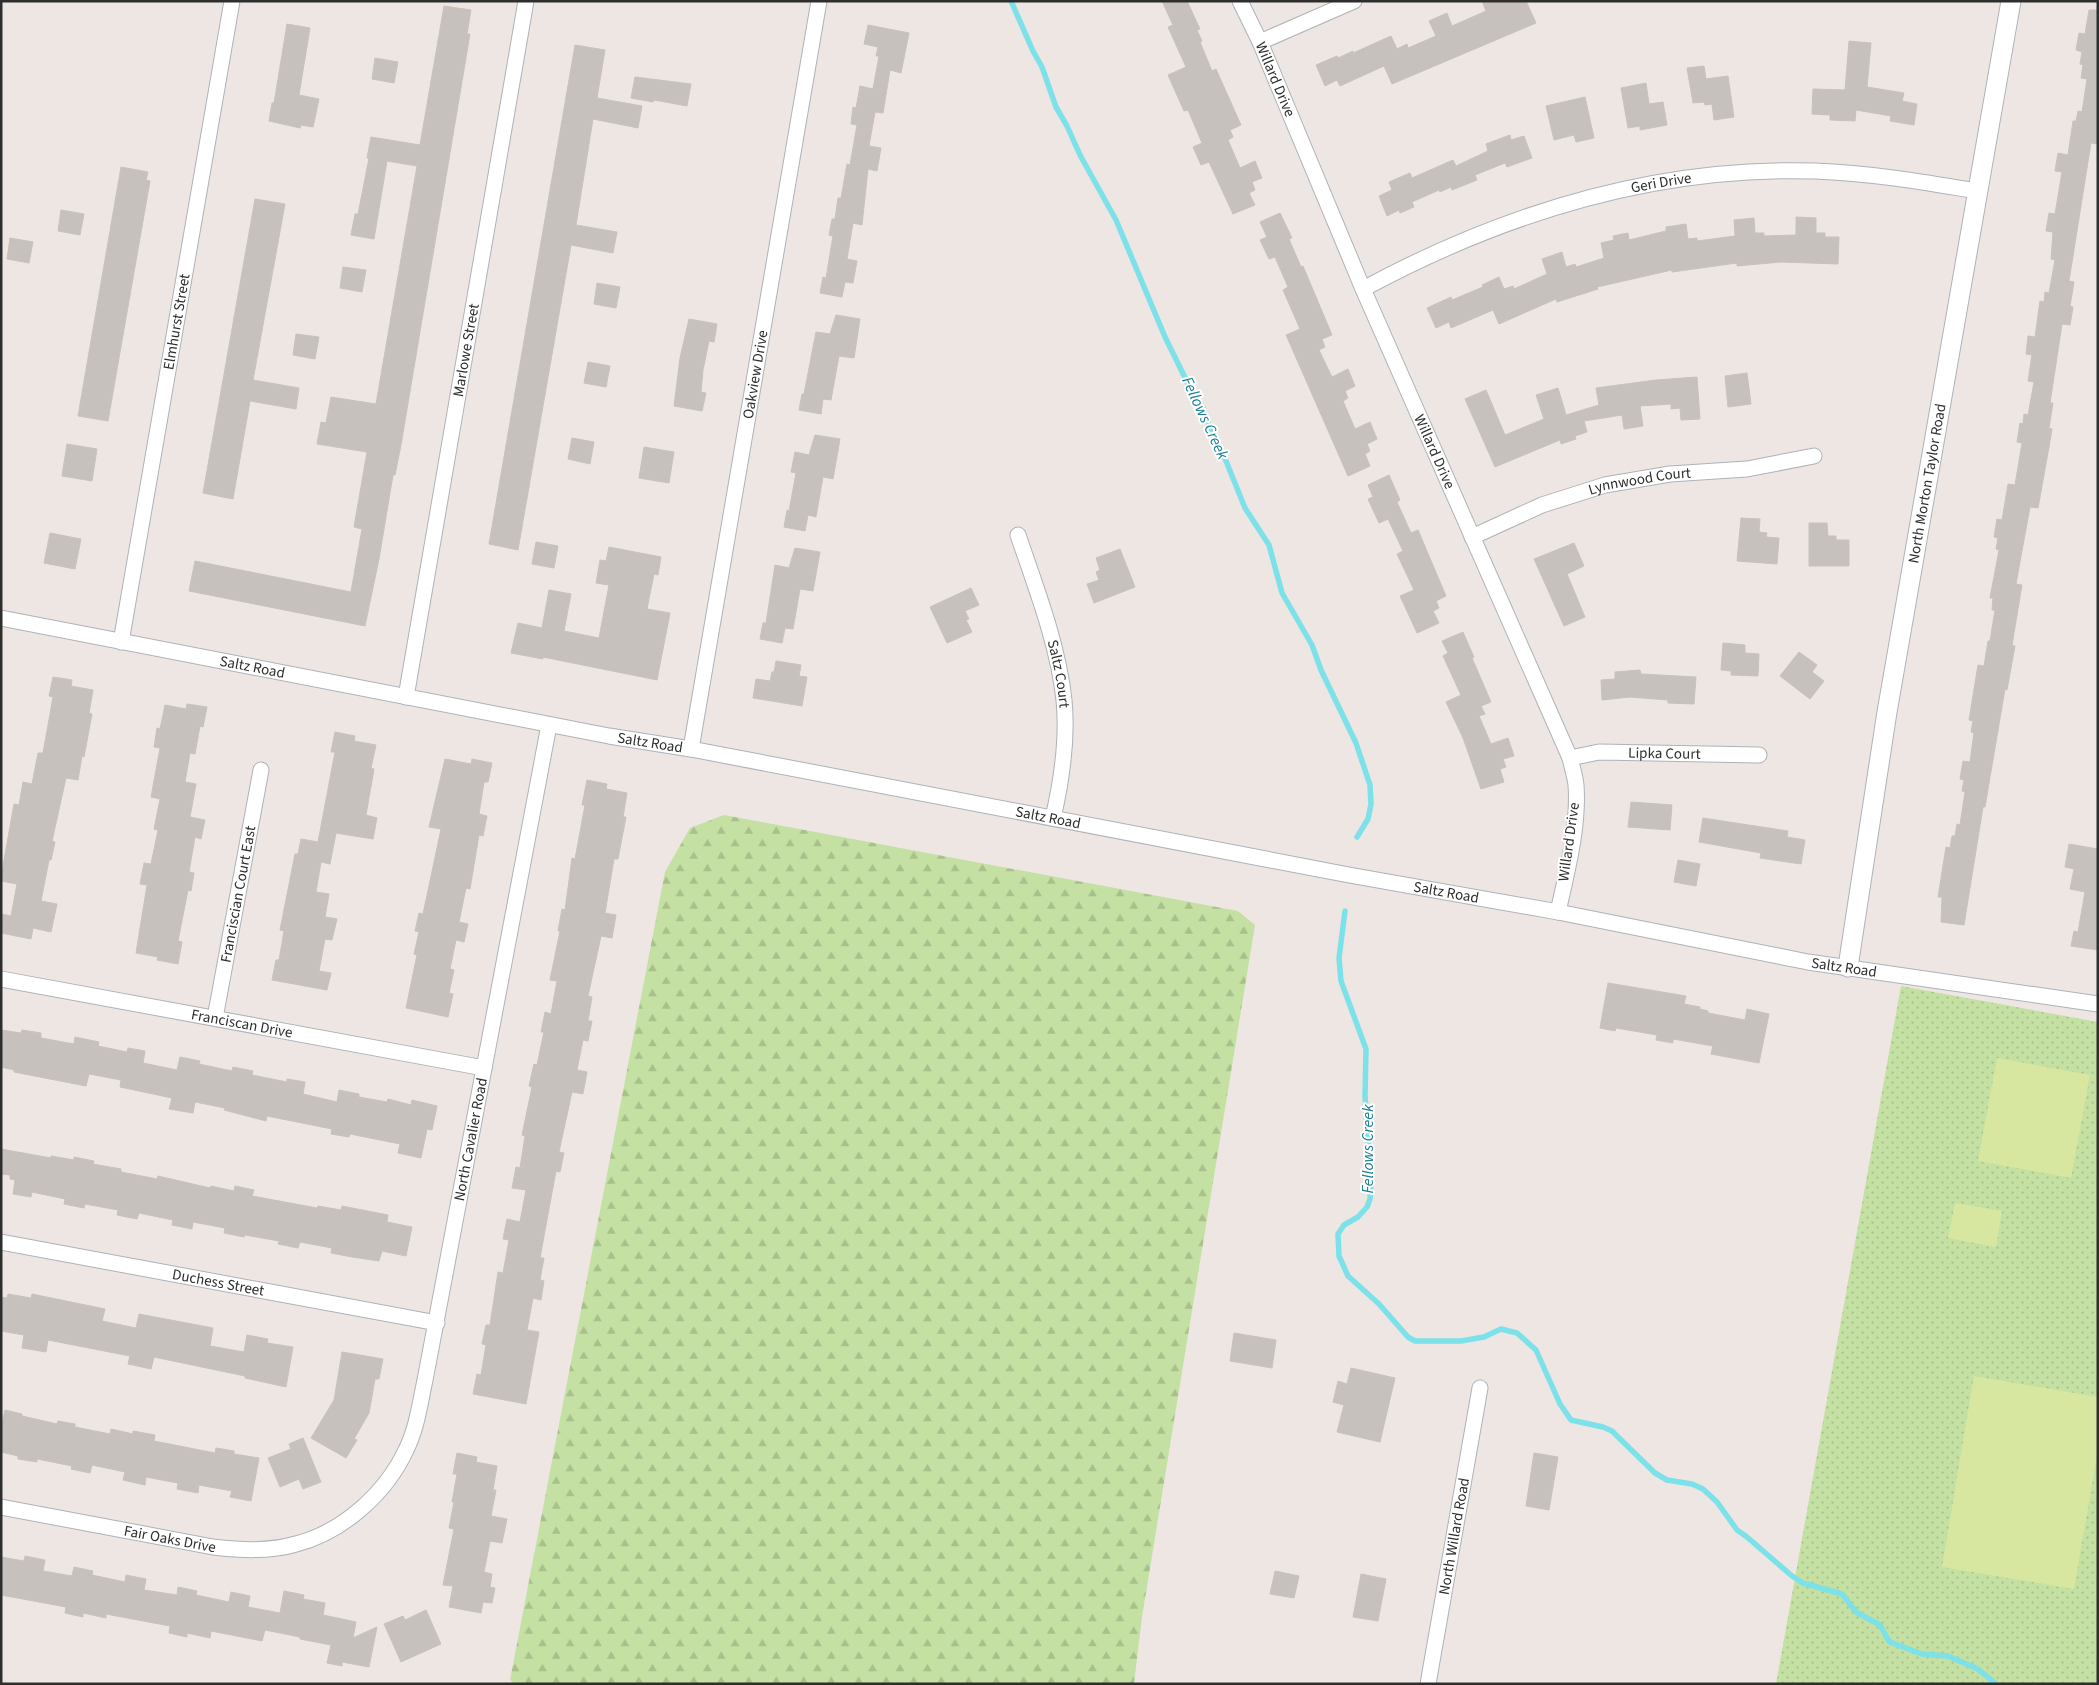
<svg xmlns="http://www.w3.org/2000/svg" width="2099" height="1685" font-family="'Source Sans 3',sans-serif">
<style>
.forest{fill:url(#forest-firs)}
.park{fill:url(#park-dots)}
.pitch{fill:#d7e79f}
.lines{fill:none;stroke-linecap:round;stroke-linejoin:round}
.stream{stroke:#7ce1e8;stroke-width:5.5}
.building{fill:#c7c1bd;stroke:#cac1bb}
.minor-casing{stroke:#aeb2b9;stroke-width:17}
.tertiary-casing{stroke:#aeb2b9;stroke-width:21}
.minor{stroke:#fff;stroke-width:15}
.tertiary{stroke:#fff;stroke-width:19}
.labels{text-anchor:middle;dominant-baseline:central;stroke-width:4;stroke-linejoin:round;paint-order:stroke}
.street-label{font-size:15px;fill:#2e2e2e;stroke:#fff}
.water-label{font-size:16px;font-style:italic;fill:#178092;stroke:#fff}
</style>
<defs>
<pattern id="forest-firs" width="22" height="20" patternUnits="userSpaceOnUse" patternTransform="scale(1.25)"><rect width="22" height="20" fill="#c4e0a2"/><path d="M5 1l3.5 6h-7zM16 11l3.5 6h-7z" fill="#a9c08c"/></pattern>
<pattern id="park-dots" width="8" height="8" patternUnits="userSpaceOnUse" patternTransform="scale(1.25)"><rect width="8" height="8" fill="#c4e0a2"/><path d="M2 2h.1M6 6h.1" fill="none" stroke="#a9c08c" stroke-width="1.8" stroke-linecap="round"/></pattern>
</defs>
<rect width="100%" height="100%" fill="#eee6e2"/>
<path class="forest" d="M724,815L1238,911L1255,925L1142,1617L1134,1683L515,1684L510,1680L665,872L690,828Z"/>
<path class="park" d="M1901,986L2098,1022V1684H1776Z"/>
<path class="pitch" d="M1997,1058L2090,1075L2071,1178L1978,1161Z
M1955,1203L2002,1211L1996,1247L1948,1238Z
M1974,1376L2098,1397V1450L2074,1589L1942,1567Z"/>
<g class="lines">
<path class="stream" d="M1011,1L1033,51L1042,67L1056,107L1067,126L1080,155L1116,220L1165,337L1195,398L1203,408L1212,435L1222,451L1245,508L1269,545L1282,593L1312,645L1321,670L1356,743L1370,785L1371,804L1368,819L1357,837
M1345,911L1339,958L1341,981L1366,1049L1365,1096L1371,1182L1370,1199L1367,1207L1358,1217L1344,1225L1338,1234L1339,1256L1348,1276L1379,1304L1408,1337L1415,1341H1461L1484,1337L1501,1329L1517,1333L1536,1350L1560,1404L1571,1420L1603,1427L1612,1431L1655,1473L1667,1480L1692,1484L1703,1489L1717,1502L1737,1530L1747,1537L1792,1576L1803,1583L1842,1594L1856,1612L1880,1625L1887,1638L1890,1642L1922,1654L1948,1656L1978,1669L1996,1684"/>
</g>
<path class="building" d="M1162,1H1187L1200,29L1197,30L1202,41L1200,42L1212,71L1216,69L1241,125L1230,130L1233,137L1228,140L1240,168L1255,161L1262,178L1252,182L1255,190L1249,193L1255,205L1233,214L1209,162L1201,165L1193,147L1202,143L1188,110L1184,111L1168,75L1186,67L1168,27L1173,25Z
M1482,1H1526L1536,23L1392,84L1384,66L1340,86L1337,80L1325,86L1316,65L1337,56L1338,58L1353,51V53L1391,36L1397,49L1407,44L1408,48L1436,36L1429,21L1447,13L1452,26L1486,11Z
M444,6L471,10L467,34H470L401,445L395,475H393L379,559L365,626L189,591L195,561L351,592L362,529L354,527L367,452L317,444L321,422L326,423L331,397L376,404L417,166L387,161L374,239L351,235L355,214H358L369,158H367L371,137L420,145Z
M2089,10H2098V144L2091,143L2069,281L2074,282L2070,306L2073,307L2070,325L2062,324L2050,403H2053L2049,428L2052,429L2049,447L2038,508L2030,507L2016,584L2022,585L2012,645L2015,646L2007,690L2005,689L1985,807H1983L1964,925L1941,922L1942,897H1938L1946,847L1950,848L1952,836H1955L1957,824L1960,825L1965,792L1962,791L1964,780L1960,779L1963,761L1970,762L1974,733L1971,732L1973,721L1969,720L1978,665L1984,666L1988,641H1990L1995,610H1992L1993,598H1990L1999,550L1996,549L1998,538L1994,537L1997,519L2002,520L2008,484L2015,485L2022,443L2017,442L2020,423L2023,424L2024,414L2028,415L2034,382L2028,381L2032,355L2026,354L2028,336L2035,337L2040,301L2044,302L2045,292L2049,293L2055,260L2051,259L2053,232L2046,231L2049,213L2055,214L2062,172L2055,171L2058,153L2068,155L2073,121H2076L2078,111L2082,112L2087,79L2081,78L2083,65L2080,64L2082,52L2076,50L2079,33L2085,34Z
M287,24L310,28L299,95L319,99L313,127L301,125L300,128L269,121L272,103H274Z
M868,25L909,33L901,73L890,70L883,113L875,112L869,146L881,148L877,171L868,169L862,225L853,223L847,259L857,261L853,283L845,282L842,297L820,293L823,277L826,278L833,236L829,235L832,219H835L838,198H841L847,164L850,165L857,125L851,124L853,107L856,108L860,86L873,89L879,56H876L878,47L864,44Z
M1849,41L1871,43L1867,87L1904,93L1902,101L1917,104L1914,125L1890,121L1891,116L1856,110L1855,121L1830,120V115L1812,114L1813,89L1845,90Z
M575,45L605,50L597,98L642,106L638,128L593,119L576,225L617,232L613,253L571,245L518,550L489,544Z
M375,58L398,62L394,83L372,79Z
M1704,66L1706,79L1728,76L1734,117L1714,120L1712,104L1705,105L1704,102L1693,103L1687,68Z
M635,77L691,84L687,106L654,100L653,102L631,98Z
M1646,83L1649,104L1663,102L1667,125L1640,130V126L1628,128L1621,88Z
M1585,97L1594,138L1576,142L1574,135L1554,140L1546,106Z
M1510,135L1511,140L1524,136L1532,158L1507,167L1505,163L1475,175L1477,180L1452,190L1451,187L1440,192L1439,190L1412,202L1414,207L1400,213L1399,210L1387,216L1379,196L1392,190L1389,182L1410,173L1412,178L1453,160L1456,166L1488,151L1486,144Z
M121,167L148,172L146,180L150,181L108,421L78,416Z
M255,199L285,204L253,380L299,388L296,409L250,401L233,499L203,493Z
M61,210L84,214L80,235L58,231Z
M1280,213L1292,238L1289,239L1301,267L1303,266L1332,335L1322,339L1325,347L1319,350L1332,377L1348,369L1355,386L1345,391L1348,398L1343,401L1355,429L1370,422L1377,439L1367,444L1370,451L1365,454L1370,466L1348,476L1286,335L1300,329L1283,290L1288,287L1275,257L1269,259L1260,240L1267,237L1260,222Z
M1796,217L1816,218V233H1825V237H1839L1838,264L1781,262L1737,266V263L1672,272V270L1597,287L1598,289L1557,302L1556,299L1499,324L1493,310L1451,328L1449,322L1436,328L1427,308L1451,297L1452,300L1483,287L1482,285L1499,277L1504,289L1513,286L1514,289L1547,274L1542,259L1562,252L1566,267L1575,264L1576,267L1604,258L1601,243L1614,240L1613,236L1628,233L1629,240L1666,231V227L1686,224L1688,239L1697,238V241L1735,236L1734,220L1754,218L1755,233H1764V236L1796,235Z
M10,238L33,242L29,263L7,259Z
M343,267L366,270L362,292L340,288Z
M597,283L620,287L616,308L594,304Z
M836,315L860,319L854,358L839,356L831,400L823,399L821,414L799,410L802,394H804L816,332L830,334Z
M689,319L717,324L714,342L709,341L703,370L701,392L706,393L702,411L674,406L680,358Z
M296,334L319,337L315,359L293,355Z
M588,362L610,366L606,387L584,383Z
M1747,373L1751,404L1728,407L1725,376Z
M1697,377L1700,419L1681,420L1680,408L1671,409V404L1640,406L1643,426L1624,429L1622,415L1584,421L1587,432L1575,436L1576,439L1561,444L1560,440L1495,467L1465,399L1486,390L1505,435L1544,419L1536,395L1558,388L1566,415L1599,405L1596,388L1656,380Z
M815,435L840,439L833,479L823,477L816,517L808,515L805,531L784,527L787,510L789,511L796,473L791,472L795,452L809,455Z
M572,438L594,442L590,464L568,459Z
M67,444L97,449L92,481L62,476Z
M644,447L674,452L669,483L639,478Z
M1389,475L1400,500L1397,502L1411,533L1418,530L1446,596L1436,601L1439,608L1433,611L1439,623L1417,633L1400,596L1414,590L1397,554L1403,551L1388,519L1379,523L1368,499L1373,497L1368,485Z
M1741,518L1760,519L1759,532L1767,533L1766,537L1779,538L1777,564L1737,561Z
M1809,523H1827L1828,536H1836V540H1849V566H1809Z
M50,533L81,539L75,569L44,563Z
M536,542L558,546L554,568L532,564Z
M1574,543L1584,566L1567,574L1585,617L1564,626L1534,559Z
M609,547L661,557L658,575L654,574L647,609L670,613L657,680L543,657V659L511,653L518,623L542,628L549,590L571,594L564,631L599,638L609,585L596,583L600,560L606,561Z
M795,548L820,552L813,591L800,589L793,629L785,628L782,643L760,639L763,623H766L775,565L789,568Z
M1120,549L1135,587L1094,603L1087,584L1099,580L1096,572L1100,570L1096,558Z
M971,588L979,605L965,611L969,619L966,620L972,632L947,643L930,607Z
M1463,632L1474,657L1472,658L1491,702L1481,706L1485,714L1479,716L1491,744L1508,738L1514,756L1503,759L1506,767L1500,769L1504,782L1481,789L1463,738L1446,702L1461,695L1443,656L1448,653L1442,641Z
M1723,643L1745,645V653L1759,654L1758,676L1731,675V671L1721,670Z
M1799,652L1817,665L1812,672L1824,681L1810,699L1780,676Z
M776,661L801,665L799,676L807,677L802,706L753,698L756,679L770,681L772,672H774Z
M1640,670L1641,674L1696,677L1694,704L1668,703V700L1630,697L1602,700L1601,680L1615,679V672Z
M53,677L72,680L71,686L93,690L89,713L92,714L84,757L82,756L78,780L66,778L52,841L55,842L51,860H49L41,901L57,904L51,932L33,928L31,939L1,933V914L11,916L17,884L1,881V877L14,804L19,805L23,782L32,784L38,753H43L53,697L49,696Z
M187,704L207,707L203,727L200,726L195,754L190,753L185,782L196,784L190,817L205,820L201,839L195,837L189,872L194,873L191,891L188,890L178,941L182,942L178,964L157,960L158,957L136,953L147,885L140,884L144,863L151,864L158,830L154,829L160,799L151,797L160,748L154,747L157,728L160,729L165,705L186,709Z
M335,732L355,736L354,741L376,745L371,768L374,769L366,815L377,818L373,839L336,833L330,864L321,862L316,892L329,894L325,917L337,919L332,940L325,939L319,971L331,973L327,990L272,980L276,960H279L284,931L280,930L295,854H298L301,839L318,842L335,752H331Z
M445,759L471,764L472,759L492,763L488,782H484L479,814L487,816L483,836L479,835L470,889L466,888L459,922L468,924L464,942L456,940L450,969L454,970L449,993L453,994L448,1017L406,1008L417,955L414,954L419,932L415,931L419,913L423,914L441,829L429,827Z
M587,780L607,784L606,789L627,793L623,817H626L618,859H614L605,913L616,915L612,938L601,936L588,996L592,997L588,1021H592L588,1041L583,1040L577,1070L587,1072L583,1094L572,1092L559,1152L564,1153L560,1172L556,1171L540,1258H544L540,1280L544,1281L541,1300L533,1298L527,1330L539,1332L526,1404L473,1394L477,1374L481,1375L486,1345L482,1344L486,1325H490L498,1272L503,1273L509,1240L503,1239L507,1219L520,1222L526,1190L512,1188L516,1167L520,1168L525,1136L522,1135L532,1087L529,1086L534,1064L537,1065L544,1032H541L545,1012L551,1014L557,981L550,980L560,931H558L562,909L565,910L572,858L575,859L585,805H582Z
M1631,802L1672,805L1670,830L1628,827Z
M1703,818L1788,831L1787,837L1805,840L1801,864L1760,858L1761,853L1699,842Z
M2069,844L2098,849V950L2071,946L2074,931L2078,932L2085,892L2070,889L2074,869L2065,867Z
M1678,860L1700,864L1696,886L1674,882Z
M1608,983L1686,996L1684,1004L1700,1007V1009L1708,1011V1013L1745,1020L1747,1009L1769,1014L1759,1063L1711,1054L1713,1046L1673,1039V1043L1656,1040L1657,1035L1616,1028L1615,1031L1600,1028Z
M1,1030L21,1033L22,1030L41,1033V1038L74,1044L75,1037L99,1042L98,1046L127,1052L128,1048L145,1051L143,1063L177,1070L180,1057L200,1061L199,1064L232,1071L233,1067L253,1071L252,1075L287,1082V1079L305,1082L303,1094L337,1102L339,1090L359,1094V1097L387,1102L388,1099L411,1105L412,1100L437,1106L432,1130L427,1129L421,1158L398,1153L400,1144L350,1134L349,1137L331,1134L332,1129L267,1116L266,1121L224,1110L225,1108L195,1102L193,1113L169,1109L172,1098L120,1087L121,1080L89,1074L86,1086L14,1072V1070L1,1067Z
M1,1149L51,1158V1156L74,1160V1157L94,1161L93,1164L121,1169V1172L157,1179L158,1176L210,1188L211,1186L234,1191L235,1186L254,1190L252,1196L317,1208L318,1206L341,1210L342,1206L388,1215L387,1222L412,1227L406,1256L382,1251L379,1261L352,1257L331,1253L332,1248L300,1242L298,1248L278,1244L279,1241L245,1235L244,1237L224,1233L225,1228L193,1222L192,1229L172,1225L173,1220L139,1213L137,1219L117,1215L118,1210L85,1204L84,1208L64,1204L65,1199L32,1192L31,1197L13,1194L15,1180L10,1179V1175L1,1174Z
M8,1294L31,1298L32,1294L105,1309L102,1321L136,1328L139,1314L213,1328L210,1346L244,1352L247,1335L268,1339L267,1343L293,1347L286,1387L245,1378V1376L154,1357L151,1369L128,1364L130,1356L48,1340L46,1352L22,1348L24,1335L1,1331V1297L7,1298Z
M1234,1333L1276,1340L1272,1368L1230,1361Z
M342,1352L383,1359L379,1379H375L369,1413L354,1439L357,1440L346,1458L311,1438L334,1400Z
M1351,1368L1395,1378L1380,1442L1337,1432L1344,1405L1333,1402L1338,1381L1347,1384Z
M5,1410L22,1414V1416L57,1424L58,1421L75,1424V1427L110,1434L111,1429L133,1434V1431L155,1435L154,1441L215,1453L216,1448L234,1451V1454L259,1458L251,1501L230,1497L232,1491L199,1485L198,1493L177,1489L178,1483L146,1477L145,1485L123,1480L125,1472L92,1465L90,1473L71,1469L72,1466L37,1459V1462L18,1459V1456L1,1452V1427Z
M303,1438L321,1482L303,1489L299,1479L280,1487L268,1458L291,1449L289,1444Z
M457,1453L477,1457L476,1462L497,1466L493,1490H496L491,1516L507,1519L502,1543L490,1541L484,1572L492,1574L490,1587L495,1588L492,1603L483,1602L481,1613L449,1607L453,1586L443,1585L454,1529L449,1528L454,1502H452L457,1474H453Z
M1534,1453L1558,1457L1549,1510L1526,1506Z
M25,1556L45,1560L43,1571L72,1576L74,1567L93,1571L92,1575L125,1582L126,1575L146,1579L144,1590L177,1595L178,1587L197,1591L196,1595L229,1602L231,1592L250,1596L248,1607L280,1613L284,1591L304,1595L303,1599L325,1603L323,1615L356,1622L353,1638L377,1627L369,1667L342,1662V1666L327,1663L331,1645L300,1639V1637L265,1630L262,1641L211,1631L210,1638L187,1633V1637L169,1633L170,1626L106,1614V1618L83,1613V1617L65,1613L66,1607L1,1595V1557L24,1561Z
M1275,1571L1299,1576L1294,1598L1270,1594Z
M1361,1574L1386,1579L1378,1621L1353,1617Z
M426,1610L441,1644L401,1662L384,1624L403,1616L405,1620Z"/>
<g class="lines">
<g class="minor-casing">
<g id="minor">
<path id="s1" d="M1240,1L1260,42L1363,289L1570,758C1572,767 1575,776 1576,785C1579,827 1567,871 1558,912"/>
<path d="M1260,42L1354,1"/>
<path id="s2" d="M1363,289C1502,214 1656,166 1815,171C1870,173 1923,182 1977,191"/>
<path id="s3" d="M1018,535C1036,588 1058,644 1064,700C1068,740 1062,779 1053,818"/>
<path id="s4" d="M1472,537L1542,505L1605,485L1670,474L1747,469L1814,456"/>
<path id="s5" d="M1,618L609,736L691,749L1349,875L1558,912L1808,962L2098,1004"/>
<path id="s6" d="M121,642L232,1"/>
<path id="s7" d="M406,697L526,1"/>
<path id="s8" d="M691,749L819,1"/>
<path id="s9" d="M1570,758L1599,752L1759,755"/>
<path id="s10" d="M1,979L484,1068"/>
<path id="s11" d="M215,1018L261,770"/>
<path id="s12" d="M1,1242L437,1323"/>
<path id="s13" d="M1,1507L213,1547C240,1550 269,1552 296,1544C343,1532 386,1493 406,1450C417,1428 420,1403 425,1380L549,725"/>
<path id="s14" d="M1428,1684L1480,1388"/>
</g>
</g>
<g class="tertiary-casing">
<g id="tertiary">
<path id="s15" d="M1848,967L1887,712L2011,1"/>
</g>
</g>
<use href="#minor" class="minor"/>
<use href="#tertiary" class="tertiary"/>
</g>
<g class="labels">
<g class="street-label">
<text stroke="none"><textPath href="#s1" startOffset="86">Willard Drive</textPath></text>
<text stroke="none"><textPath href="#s2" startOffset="318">Geri Drive</textPath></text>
<text stroke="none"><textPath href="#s6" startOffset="325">Elmhurst Street</textPath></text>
<text stroke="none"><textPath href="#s7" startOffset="352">Marlowe Street</textPath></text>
<text stroke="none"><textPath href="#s8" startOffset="380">Oakview Drive</textPath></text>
<text stroke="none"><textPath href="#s1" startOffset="491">Willard Drive</textPath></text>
<text stroke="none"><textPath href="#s4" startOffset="178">Lynnwood Court</textPath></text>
<text stroke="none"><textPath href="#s15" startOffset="490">North Morton Taylor Road</textPath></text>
<text stroke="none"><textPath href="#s5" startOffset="256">Saltz Road</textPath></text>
<text stroke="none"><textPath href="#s3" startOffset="145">Saltz Court</textPath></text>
<text stroke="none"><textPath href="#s5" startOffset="661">Saltz Road</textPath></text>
<text stroke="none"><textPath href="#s9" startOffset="95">Lipka Court</textPath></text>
<text stroke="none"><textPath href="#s5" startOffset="1066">Saltz Road</textPath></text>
<text transform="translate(1569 842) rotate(-82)">Willard Drive</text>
<text stroke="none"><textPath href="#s5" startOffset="1471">Saltz Road</textPath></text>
<text stroke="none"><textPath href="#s11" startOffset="126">Franciscian Court East</textPath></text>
<text stroke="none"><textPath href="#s5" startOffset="1876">Saltz Road</textPath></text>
<text stroke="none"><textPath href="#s10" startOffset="245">Franciscan Drive</textPath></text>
<text stroke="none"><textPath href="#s13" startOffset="766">North Cavalier Road</textPath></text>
<text stroke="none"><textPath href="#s12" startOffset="221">Duchess Street</textPath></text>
<text stroke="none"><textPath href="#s14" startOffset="150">North Willard Road</textPath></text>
<text stroke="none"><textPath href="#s13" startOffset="172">Fair Oaks Drive</textPath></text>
</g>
<g class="water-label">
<text transform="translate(1205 418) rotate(65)">Fellows Creek</text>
<text transform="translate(1368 1149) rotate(-90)">Fellows Creek</text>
</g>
</g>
<rect width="2099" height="1685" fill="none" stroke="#2e2e2e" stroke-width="5"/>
</svg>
